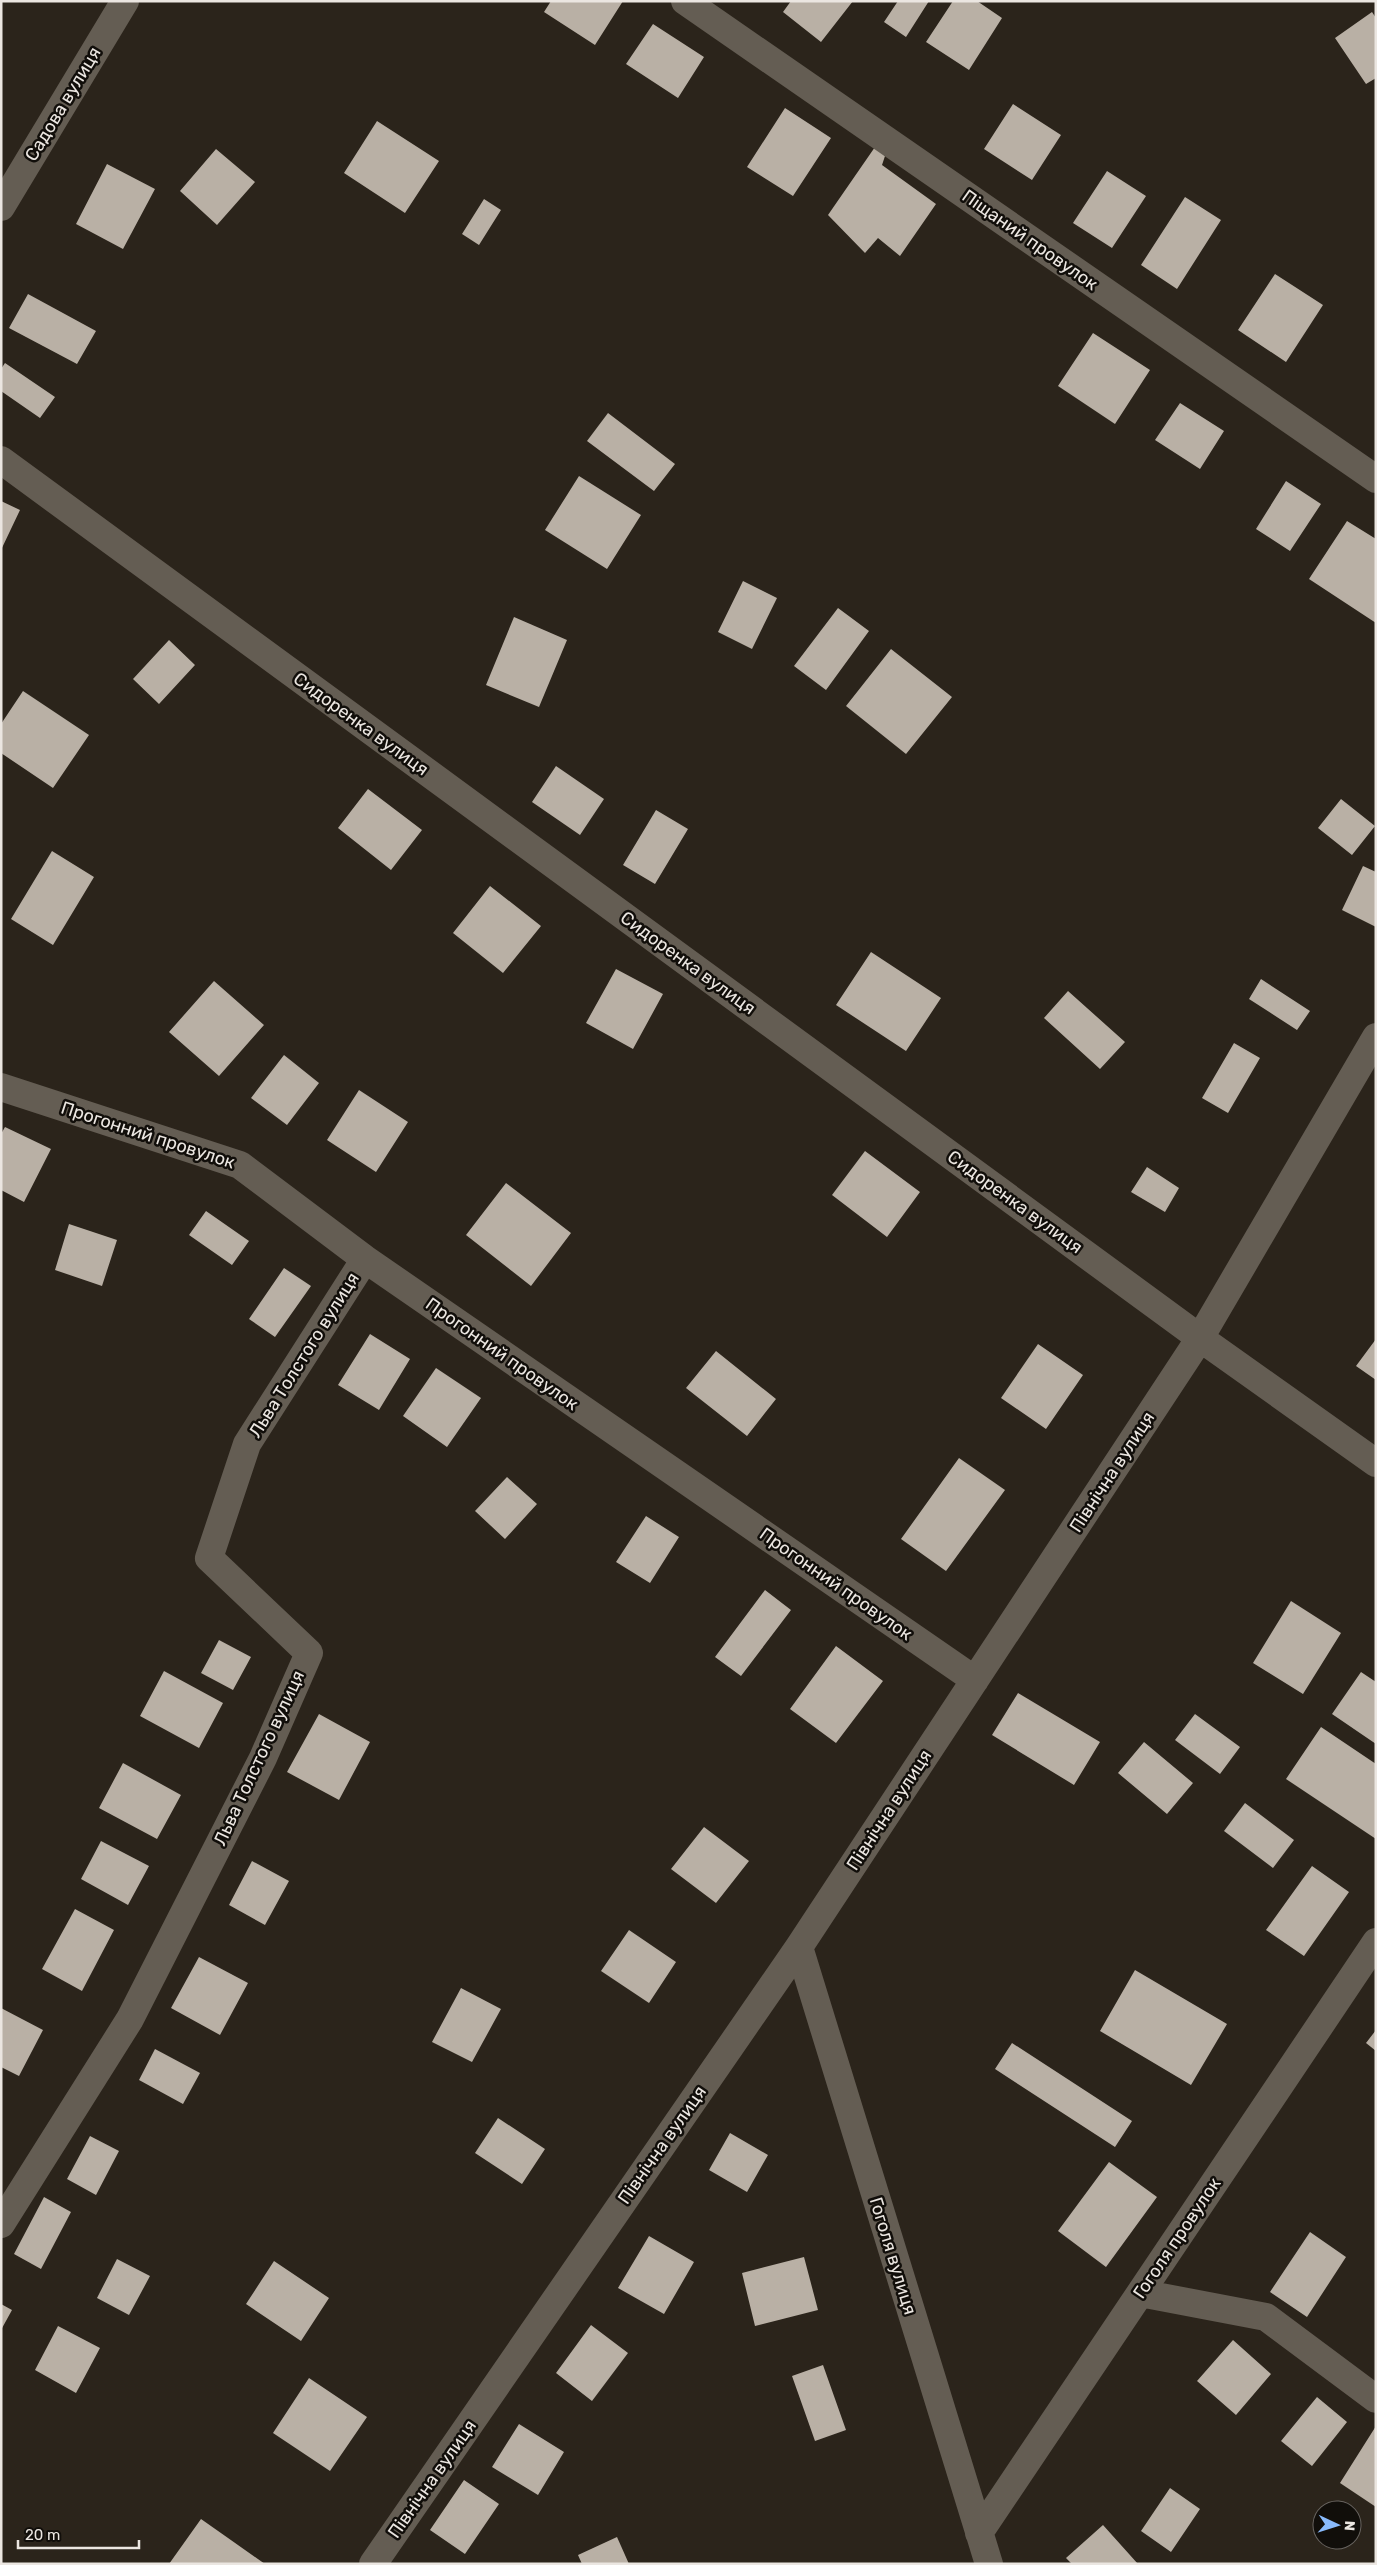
<svg xmlns="http://www.w3.org/2000/svg" width="1377" height="2565" font-family="Rubik,sans-serif">
<style>
.building{fill:#b9b0a5}
.lines{fill:none;stroke-linecap:round;stroke-linejoin:round}
.minor{stroke:#645d53;stroke-width:28}
.labels{text-anchor:middle;dominant-baseline:central;stroke-width:5;stroke-linejoin:round;paint-order:stroke}
.street-label{font-size:18px;fill:#ebe6e1;stroke:#110e0a}
</style>
<rect width="100%" height="100%" fill="#2b241b"/>
<path class="building" d="M551,1H623L595,45L544,12Z
M791,1H853L821,42L783,12Z
M898,1H929L906,37L884,22Z
M953,1H977L1002,18L969,70L926,42Z
M1372,12L1376,18V78L1366,84L1335,38Z
M653,24L704,57L678,98L626,64Z
M1013,104L1061,135L1032,180L984,149Z
M785,108L831,138L793,196L747,167Z
M377,121L439,161L405,213L344,173Z
M875,147L885,156L882,165L936,204L900,256L878,238L865,253L828,215Z
M216,149L255,182L217,225L180,191Z
M107,164L155,189L123,249L76,224Z
M1107,171L1146,196L1112,248L1073,223Z
M1185,197L1221,220L1177,289L1141,265Z
M484,199L501,210L479,245L462,234Z
M1275,274L1323,305L1286,362L1238,330Z
M28,294L96,331L77,364L9,328Z
M1093,333L1150,370L1115,424L1058,386Z
M5,363L55,397L40,418L1,391V369Z
M1180,403L1224,431L1200,469L1155,440Z
M608,413L675,464L654,491L587,441Z
M579,476L641,515L607,569L545,530Z
M1286,481L1321,504L1290,551L1256,529Z
M1,501L20,510L1,550Z
M1347,521L1376,539V623L1309,579Z
M743,581L777,598L752,649L718,632Z
M838,608L869,631L826,690L794,666Z
M514,617L567,640L539,707L486,685Z
M169,640L195,665L159,704L133,679Z
M891,649L952,697L906,754L846,706Z
M23,691L89,735L53,788L1,753V724Z
M556,766L604,799L580,835L532,802Z
M368,789L422,830L391,870L338,828Z
M1341,799L1375,826L1352,855L1318,828Z
M656,810L688,829L655,884L623,865Z
M52,851L94,877L53,945L11,919Z
M1363,866L1376,872V927L1342,910Z
M490,886L541,926L503,973L453,933Z
M871,952L941,998L906,1051L836,1005Z
M616,969L663,994L633,1049L586,1023Z
M1261,979L1310,1011L1297,1030L1249,999Z
M214,981L264,1025L219,1076L169,1032Z
M1068,991L1125,1042L1100,1069L1044,1018Z
M1234,1043L1260,1058L1228,1113L1202,1098Z
M284,1055L319,1083L287,1125L251,1098Z
M359,1090L408,1122L376,1172L327,1140Z
M5,1127L51,1149L24,1202L1,1190V1134Z
M865,1151L920,1192L887,1237L832,1195Z
M1147,1167L1179,1188L1165,1212L1131,1192Z
M506,1183L571,1233L531,1286L466,1235Z
M206,1211L249,1241L232,1265L189,1235Z
M69,1224L117,1240L102,1286L55,1270Z
M284,1268L311,1286L275,1337L249,1319Z
M370,1334L410,1359L379,1410L338,1385Z
M1376,1339V1380L1356,1366Z
M1038,1344L1083,1375L1046,1429L1001,1398Z
M716,1351L776,1399L747,1436L686,1388Z
M436,1368L481,1398L447,1447L403,1416Z
M959,1458L1005,1490L946,1571L901,1539Z
M507,1477L537,1504L505,1539L475,1511Z
M646,1516L679,1537L650,1583L616,1562Z
M765,1590L791,1610L741,1676L715,1657Z
M1291,1601L1341,1633L1303,1694L1253,1663Z
M219,1640L251,1657L233,1690L201,1673Z
M836,1646L883,1681L836,1743L790,1709Z
M164,1671L223,1703L199,1748L140,1716Z
M1361,1672L1376,1682V1744L1332,1714Z
M1018,1693L1100,1742L1074,1785L992,1735Z
M319,1714L370,1742L339,1800L287,1772Z
M1195,1714L1240,1747L1220,1774L1175,1740Z
M1321,1727L1376,1764V1839L1286,1779Z
M1144,1742L1193,1783L1167,1814L1118,1773Z
M123,1763L181,1795L157,1839L99,1808Z
M1245,1803L1294,1840L1273,1868L1224,1831Z
M704,1827L749,1861L716,1903L671,1869Z
M101,1841L149,1866L128,1905L81,1879Z
M252,1861L289,1881L265,1925L229,1905Z
M1312,1866L1349,1892L1304,1956L1266,1930Z
M75,1909L114,1930L82,1991L42,1969Z
M629,1930L676,1962L649,2003L601,1971Z
M199,1957L248,1983L220,2035L171,2008Z
M1135,1970L1227,2024L1191,2085L1100,2031Z
M461,1988L501,2009L472,2062L432,2042Z
M1,2008L43,2030L19,2076L1,2067Z
M1376,2030V2051L1366,2043Z
M1012,2043L1132,2121L1115,2147L995,2069Z
M155,2049L200,2073L183,2104L139,2080Z
M498,2118L545,2149L522,2184L475,2153Z
M730,2133L768,2155L747,2192L709,2170Z
M90,2136L119,2151L96,2195L67,2179Z
M1109,2162L1157,2197L1106,2267L1058,2231Z
M44,2197L71,2212L41,2269L14,2254Z
M1310,2232L1346,2257L1307,2317L1270,2292Z
M649,2236L694,2262L664,2314L618,2288Z
M804,2257L818,2310L755,2326L742,2273Z
M117,2259L150,2276L129,2315L97,2298Z
M274,2261L329,2298L301,2341L246,2304Z
M1,2304L12,2310L1,2330Z
M591,2325L628,2353L592,2401L556,2373Z
M58,2326L100,2348L76,2393L35,2370Z
M1233,2340L1271,2374L1236,2415L1197,2381Z
M823,2365L846,2430L815,2441L792,2376Z
M309,2378L367,2417L330,2471L273,2433Z
M1317,2397L1347,2422L1312,2466L1281,2441Z
M519,2424L564,2452L538,2495L492,2467Z
M1376,2426V2507L1340,2483Z
M464,2480L499,2504L465,2554L430,2530Z
M1170,2488L1200,2509L1171,2552L1141,2531Z
M201,2519L265,2564H169Z
M1103,2525L1138,2564H1072L1066,2558Z
M617,2537L629,2564H582L578,2555Z"/>
<g class="lines">
<path class="minor" d="M685,1L1376,479
M1,207L125,1
M1,460L1200,1338L1376,1463
M1,1087L240,1165L365,1259L975,1680
M799,1947L989,2564
M1,2224L130,2019L263,1758L309,1653L209,1558L247,1444L365,1259
M1140,2293L1266,2317L1376,2399
M979,2533L1376,1942
M373,2564L799,1947L1200,1338L1376,1037"/>
</g>
<g class="labels">
<g class="street-label">
<text transform="translate(63 104) rotate(-59)">Садова вулиця</text>
<text transform="translate(1030 240) rotate(35)">Піщаний провулок</text>
<text transform="translate(361 724) rotate(36)">Сидоренка вулиця</text>
<text transform="translate(688 963) rotate(36)">Сидоренка вулиця</text>
<text transform="translate(148 1135) rotate(18)">Прогонний провулок</text>
<text transform="translate(1015 1202) rotate(36)">Сидоренка вулиця</text>
<text transform="translate(502 1354) rotate(35)">Прогонний провулок</text>
<text transform="translate(304 1355) rotate(-58)">Льва Толстого вулиця</text>
<text transform="translate(1112 1472) rotate(-57)">Північна вулиця</text>
<text transform="translate(836 1584) rotate(35)">Прогонний провулок</text>
<text transform="translate(259 1758) rotate(-65)">Льва Толстого вулиця</text>
<text transform="translate(889 1810) rotate(-57)">Північна вулиця</text>
<text transform="translate(662 2145) rotate(-55)">Північна вулиця</text>
<text transform="translate(1177 2238) rotate(-56)">Гоголя провулок</text>
<text transform="translate(893 2256) rotate(73)">Гоголя вулиця</text>
<text transform="translate(432 2479) rotate(-55)">Північна вулиця</text>
</g>
</g>
<rect width="1377" height="2565" fill="none" stroke="#ebe6e1" stroke-width="5"/>
<g transform="translate(1337 2525) rotate(94)"><circle r="24" fill="#110e0a" stroke="#686460"/>
<path d="M0-4L9 19L0 12L-9 19Z" fill="#89bafc"/>
<text y="-8" font-size="14" font-weight="bold" text-anchor="middle" fill="#ebe6e1">N</text>
</g>
<path d="M18 2540v8h121v-8" fill="none" stroke="#ebe6e1" stroke-width="2.5"/>
<text x="25" y="2540" font-size="15" fill="#ebe6e1" stroke="#110e0a" stroke-width="4" paint-order="stroke">20 m</text>
</svg>
